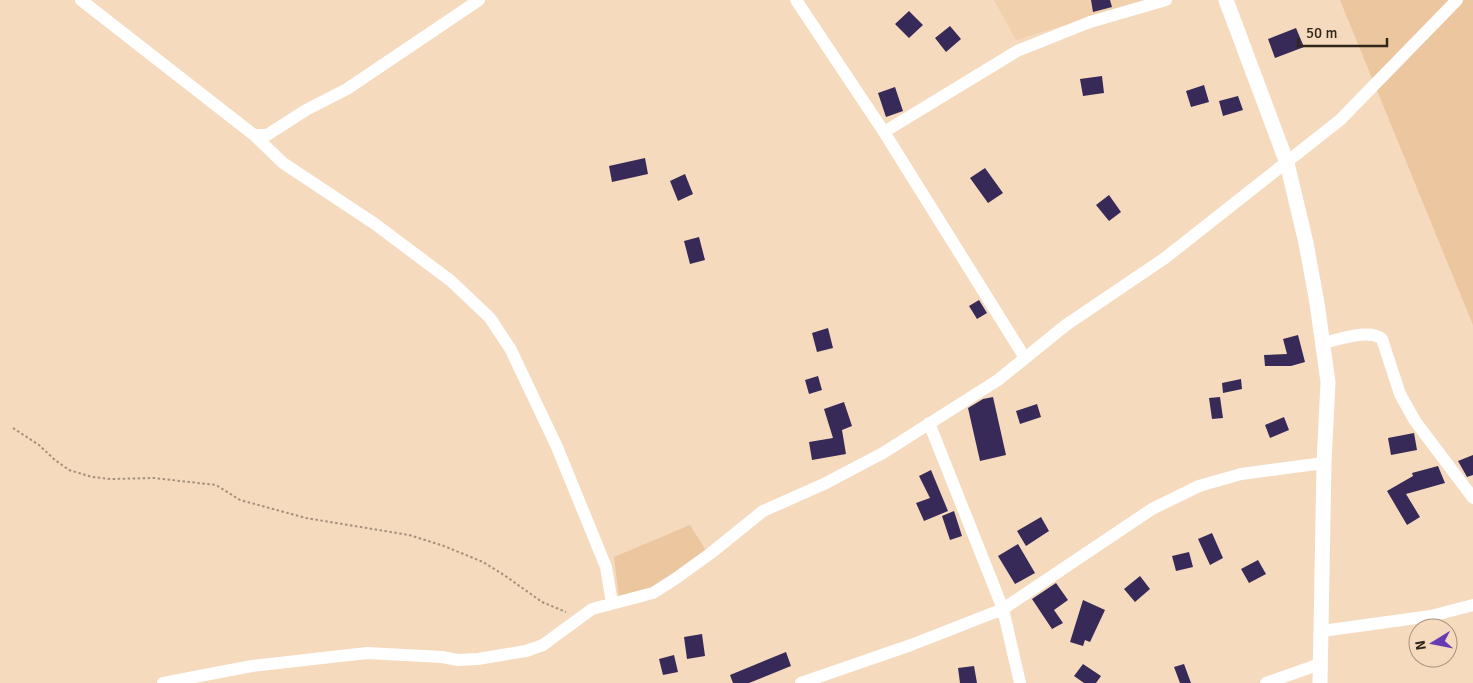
<svg xmlns="http://www.w3.org/2000/svg" width="1473" height="683" font-family="Signika,sans-serif">
<style>
.built{fill:#f0d0ad}
.green{fill:#ebc69f}
.building{fill:#372a58}
.lines{fill:none;stroke-linecap:round;stroke-linejoin:round}
.path{stroke:#a4907b;stroke-width:2;stroke-dasharray:2.5 2.5;stroke-linecap:butt}
.minor{stroke:#fff;stroke-width:12}
.tertiary{stroke:#fff;stroke-width:15}
</style>
<rect width="100%" height="100%" fill="#f5dabe"/>
<path class="built" d="M994,0H1147L1016,40Z"/>
<path class="green" d="M1340,0H1473V325Z
M690,525L707,552L655,588L619,598L614,557Z"/>
<path class="building" d="M1091,0H1110L1112,7L1093,12Z
M909,11L923,25L909,38L895,24Z
M950,26L961,39L946,52L935,38Z
M1296,28L1304,47L1275,58L1268,39Z
M1102,76L1104,93L1083,96L1080,79Z
M1204,85L1209,102L1191,107L1186,91Z
M895,87L903,111L886,117L878,93Z
M1238,96L1243,110L1223,116L1219,101Z
M645,158L648,174L612,182L609,166Z
M985,168L1003,193L988,203L970,178Z
M685,174L693,194L678,201L670,181Z
M1109,195L1121,212L1109,221L1096,205Z
M699,237L705,260L690,264L684,241Z
M979,300L987,313L977,319L969,306Z
M828,328L833,348L817,352L812,333Z
M1298,335L1305,362L1291,366H1265L1264,355L1287,354L1283,339Z
M818,376L822,390L809,394L805,380Z
M1241,379L1242,389L1223,393L1222,383Z
M993,397L1006,455L980,461L968,408L983,399Z
M1220,397L1223,418L1212,419L1209,398Z
M844,402L852,426L842,430L846,454L812,460L809,442L833,438L824,409Z
M1037,404L1041,417L1020,424L1016,411Z
M1284,417L1289,430L1270,438L1265,425Z
M1414,433L1417,450L1391,455L1388,438Z
M1473,455V475L1467,477L1458,461Z
M1438,466L1445,483L1406,494L1420,517L1407,525L1387,491L1413,476L1412,473Z
M931,470L948,511L924,521L916,503L930,498L919,476Z
M954,511L962,536L950,540L942,516Z
M1041,517L1049,531L1026,546L1017,531Z
M1212,533L1223,558L1210,565L1198,539Z
M1018,544L1035,573L1015,584L998,556Z
M1189,552L1193,567L1176,571L1172,556Z
M1258,560L1266,574L1249,583L1241,569Z
M1140,576L1150,589L1135,602L1124,589Z
M1056,583L1068,600L1054,610L1063,623L1052,629L1032,599Z
M1083,600L1105,610L1090,642L1085,640L1083,646L1070,642Z
M702,634L705,656L687,659L684,637Z
M786,652L791,666L749,683H733L730,675Z
M674,655L678,672L663,675L659,659Z
M1083,664L1101,676L1096,683H1084L1074,676Z
M1184,664L1191,683H1180L1174,667Z
M974,666L977,683H960L958,668Z"/>
<g class="lines">
<path class="path" d="M13,428L39,445L55,460L69,470L92,477L111,479L154,478L216,485L240,500L306,518L409,535L444,546L483,562L504,575L542,602L566,612"/>
<path class="minor" d="M81,0L254,135H267L306,110L347,89L479,0
M796,0L884,132L1025,358
M884,132L1017,51L1090,22L1166,0
M254,135L283,163L375,224L451,281L490,318L511,350L557,447L606,567L612,603
M1323,343C1338,340 1369,328 1382,339L1400,394L1415,421L1473,498
M929,423L1003,609L1020,683
M1322,631L1431,616L1473,605
M163,683L252,666L367,653L442,657L458,660L478,659L526,651L543,645L592,609L653,593L675,579L711,553L763,511L824,484L883,453L998,380L1066,325L1165,258L1340,120L1457,0
M801,683L911,645L1003,609L1152,509L1199,486L1241,474L1324,463
M1266,683L1320,664"/>
<path class="tertiary" d="M1226,0L1287,163L1306,243L1317,303L1328,382L1324,463L1320,683"/>
</g>
<g transform="translate(1433 643) rotate(260)"><circle r="24" fill="#f5dabe" stroke="#a6927d"/>
<path d="M0-4L9 19L0 12L-9 19Z" fill="#663bb3"/>
<text y="-8" font-size="14" font-weight="bold" text-anchor="middle" fill="#30261b">N</text>
</g>
<path d="M1298 38v8h89v-8" fill="none" stroke="#30261b" stroke-width="2.5"/>
<text x="1306" y="38" font-size="15" fill="#30261b" stroke="#f5dabe" stroke-width="4" paint-order="stroke">50 m</text>
</svg>
